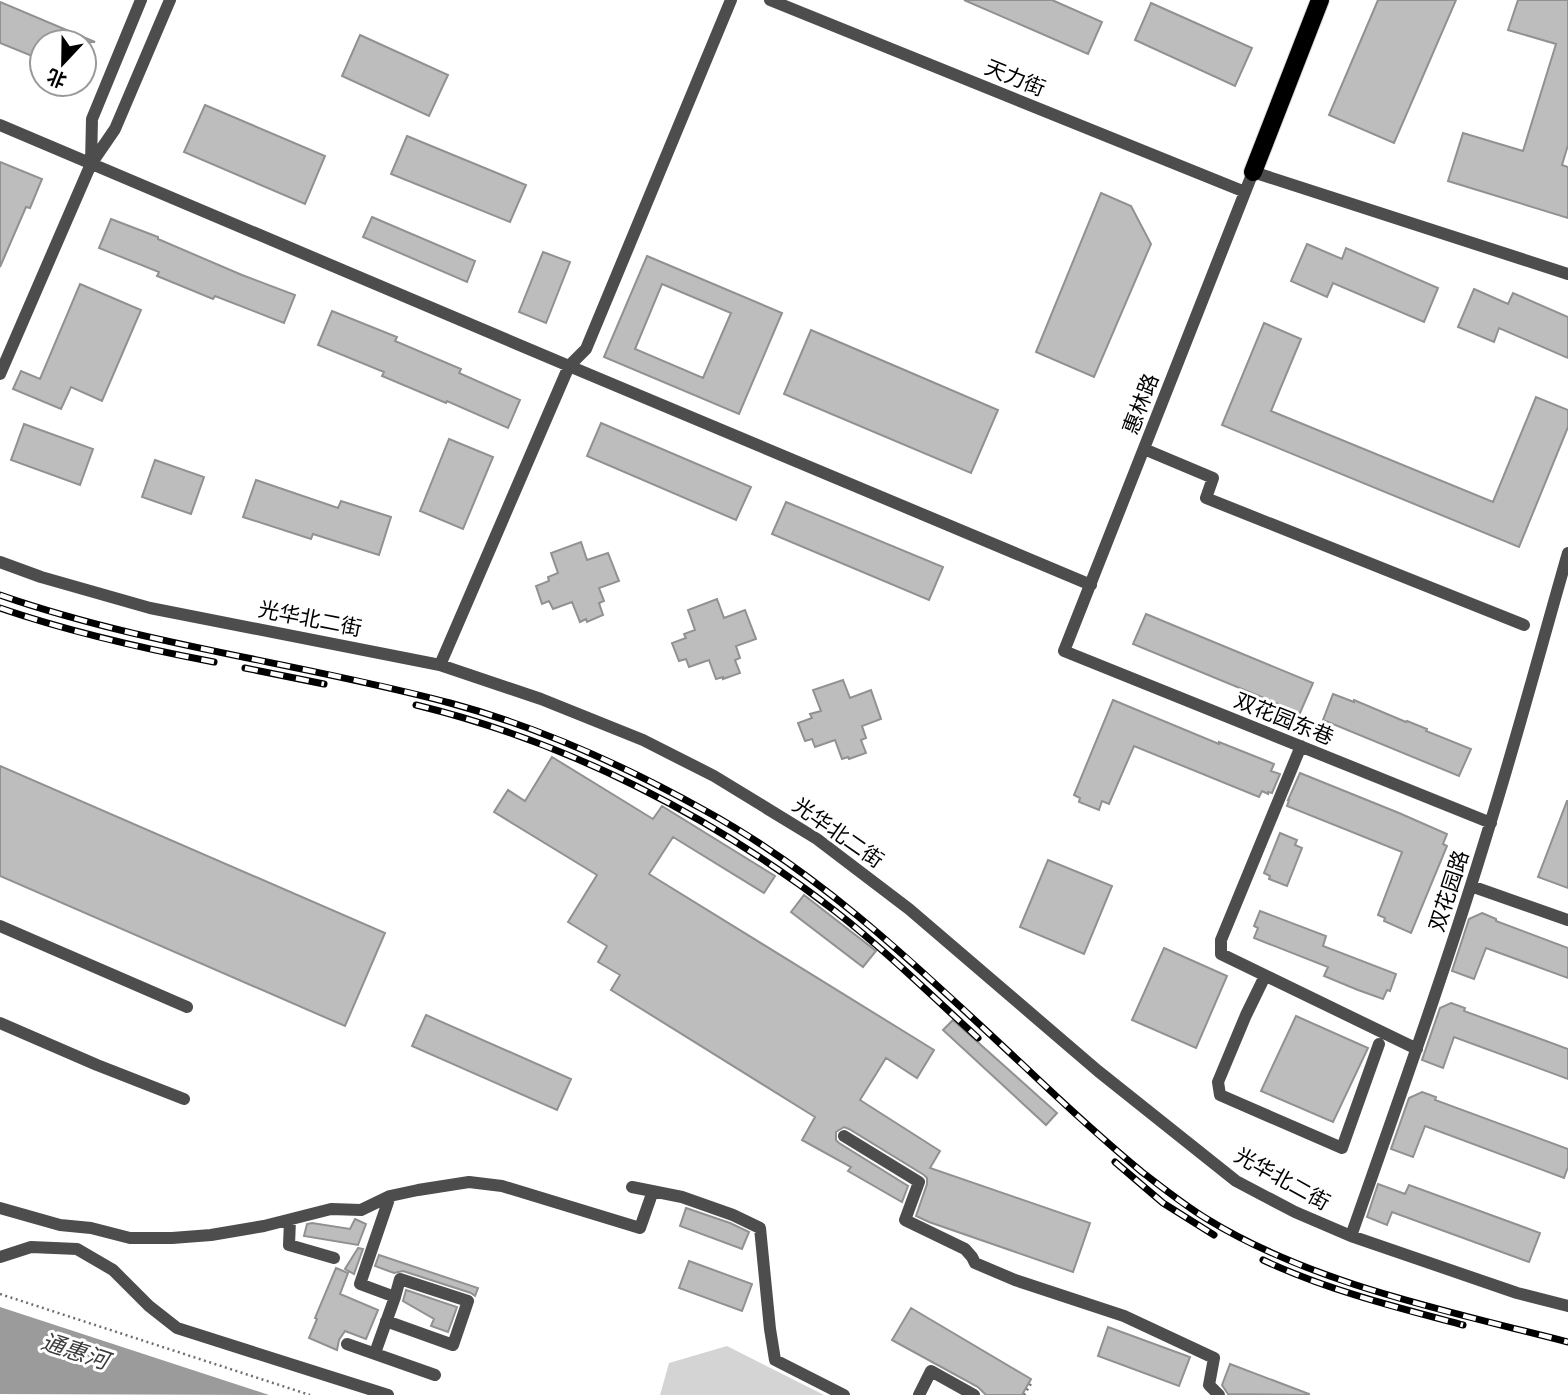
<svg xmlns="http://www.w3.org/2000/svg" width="1568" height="1395" font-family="Jost,'Noto Sans SC',sans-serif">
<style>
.green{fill:#d4d4d4}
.water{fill:#9b9b9b}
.building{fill:#bdbdbd;stroke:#919191;stroke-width:2;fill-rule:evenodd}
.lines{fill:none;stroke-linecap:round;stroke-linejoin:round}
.major-casing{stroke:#dbdbdb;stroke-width:20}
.path{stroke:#6f6f6f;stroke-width:2.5;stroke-dasharray:2 3.5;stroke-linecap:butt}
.minor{stroke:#4d4d4d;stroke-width:12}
.major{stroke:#000;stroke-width:18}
.rail-casing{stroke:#000;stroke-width:7}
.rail{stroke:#fff;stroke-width:4.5;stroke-dasharray:13;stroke-linecap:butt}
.labels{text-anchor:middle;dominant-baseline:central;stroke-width:6;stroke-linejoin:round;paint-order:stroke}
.street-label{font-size:21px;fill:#000;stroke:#fff}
.water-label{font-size:23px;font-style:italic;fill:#3c3c3c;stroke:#fff}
</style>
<rect width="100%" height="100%" fill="#fff"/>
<path class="green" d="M727,1346L824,1395H660L669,1363Z"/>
<path class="water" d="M0,1307L269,1395L0,1394Z"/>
<path class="building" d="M964,0H1052L1102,22L1088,54Z
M1378,0H1456L1394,143L1329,115Z
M1518,0H1568V145L1562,165L1568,167V218L1448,181L1463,133L1523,151L1556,44L1508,30Z
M0,2L95,42H42V60L0,43Z
M1151,3L1252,48L1235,86L1135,40Z
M360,35L448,75L429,116L342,76Z
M205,105L325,156L305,204L184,152Z
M407,136L526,185L510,222L391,174Z
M0,162L42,179L30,208L26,207L0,267Z
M1101,193L1131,206L1151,244L1094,377L1036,352Z
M372,217L475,261L467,282L363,237Z
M111,219L158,237V239L242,275L295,295L284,323L215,296L213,299L157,276L159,272L99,248Z
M1307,244L1342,259L1346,248L1438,288L1424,322L1333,283L1327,297L1291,281Z
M543,252L570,262L546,323L519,312Z
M647,256L782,313L739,414L604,357ZM662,284L731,313L703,378L635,349Z
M80,284L141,310L102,401L71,387L61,409L13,389L21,371L40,379Z
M1474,289L1508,304L1513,293L1568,317V358L1499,328L1494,342L1458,327Z
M332,311L397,337L395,341L461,369L459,373L520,400L508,428L447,401L446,403L382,376L384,372L318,345Z
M1264,323L1301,339L1271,411L1493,502L1536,397L1568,410V427L1519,547L1222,425Z
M811,330L998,410L971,473L784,394Z
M601,423L751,487L736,520L587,456Z
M24,424L93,449L80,485L11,460Z
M449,439L493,457L463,529L420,511Z
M155,460L204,477L191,514L142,497Z
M256,480L338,508L341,501L391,517L379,555L313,534L311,539L243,517Z
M786,502L943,567L929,600L772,534Z
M581,542L587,560L608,553L619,581L599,588L604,601L599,603L603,615L587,622L586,619L580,622L572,602L553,609L549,601L542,604L536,586L549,581L548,577L558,573L551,553Z
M717,599L724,618L745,610L756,639L736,646L740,658L735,660L740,673L723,679V677L716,679L709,660L689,667L686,659L679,661L672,643L686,638L684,634L695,630L688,610Z
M1146,614L1313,683L1300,713L1133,644Z
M843,680L850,698L871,690L881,719L862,726L866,738L861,740L866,753L849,759L848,757L842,759L835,740L815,747L812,739L805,741L798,723L812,718L810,714L821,711L813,690Z
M1333,694L1354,702V700L1406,722L1407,721L1427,729L1426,731L1471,749L1459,776L1323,720Z
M1113,700L1219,744V742L1274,764L1271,771L1280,774L1272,793L1268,792V794L1262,791L1259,797L1134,746L1109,804L1102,801L1099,810L1079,802L1080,798L1074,795Z
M552,757L653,819L662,806L775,876L764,893L673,837L649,874L934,1050L917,1078L886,1058L860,1100L940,1151L930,1168L1090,1223L1073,1272L929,1222L916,1216L927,1184V1178L924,1175L849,1129L844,1127L836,1132V1140L839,1143L908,1186L902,1202L848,1171L851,1167L802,1140L815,1117L611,990L620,975L598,962L607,946L568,922L597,875L494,812L508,790L525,801Z
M0,766L385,933L345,1026L0,876Z
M1300,773L1399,813L1447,834L1443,844L1447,846L1411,933L1384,921L1385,918L1378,915L1402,852L1287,806L1289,800H1288Z
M1567,801H1568V888L1538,877Z
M1280,833L1297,840L1295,845L1302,848L1287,886L1269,879L1270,876L1264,873Z
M1048,860L1112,886L1084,954L1020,927Z
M804,895L876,951L863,967L791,912Z
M1260,911L1326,936L1323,946L1396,974L1390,991L1387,990L1383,999L1358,990L1324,976L1328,967L1254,938L1258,928L1254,926Z
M1482,913L1496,919V921L1568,948V978L1486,948L1474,979L1452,971L1469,919Z
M1164,948L1227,976L1196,1048L1132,1020Z
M1451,1003L1465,1008L1464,1011L1568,1049V1079L1454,1037L1443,1068L1422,1060L1440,1008Z
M426,1015L571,1079L557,1110L412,1046Z
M1296,1016L1368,1048L1333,1122L1261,1091Z
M953,1020L1057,1113L1046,1125L943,1030Z
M1422,1092L1436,1097L1435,1100L1568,1149V1167L1564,1178L1425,1126L1413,1157L1391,1149L1409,1098Z
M1378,1184L1405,1194L1409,1185L1540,1233L1529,1262L1392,1212L1387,1225L1367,1217Z
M686,1208L730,1223L749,1232L742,1249L680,1226Z
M355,1219L366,1224L358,1245L304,1236L307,1224L312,1223L350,1229Z
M358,1248L363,1249L354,1274L345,1269Z
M379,1255L478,1288L475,1296L471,1293L403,1271L394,1273L375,1266Z
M689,1261L752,1284L742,1311L679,1288Z
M336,1268L348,1273L340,1294L378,1310L366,1339L345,1331L339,1340L337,1350L309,1338L317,1319L315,1318Z
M406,1290L457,1307L448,1332L431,1326L434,1319L403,1301Z
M911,1308L1031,1379L1022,1395H986L978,1387L892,1340Z
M1108,1327L1190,1357L1179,1386L1098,1356Z
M1230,1364L1309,1394V1395L1228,1394L1222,1385Z"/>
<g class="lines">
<g class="major-casing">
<path id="major" d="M1253,172L1320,0"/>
</g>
<path class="path" d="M0,1294L310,1395
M1024,1395L1032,1382"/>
<path class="minor" d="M770,0L1245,192
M0,125L569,366L1091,585
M91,164L92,119L141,0
M0,374L91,164L115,129L170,0
M1144,449L1213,478L1206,498L1524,625
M0,562L41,577L150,608L440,665L541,699L643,740L714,776L817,839L909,909L1098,1071L1236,1181L1295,1212L1351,1236L1517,1293L1568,1306
M440,665L569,366L586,349L731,0
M1301,746L1221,940V954L1417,1049
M1491,823L1064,651L1253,172L1568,274
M1471,886L1568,920
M0,926L187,1007
M1265,976L1246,1015L1218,1082L1220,1095L1342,1148L1379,1044
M0,1023L97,1065L184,1099
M844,1136L919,1182L905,1220L965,1249L972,1257L975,1263L1015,1280L1124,1316L1214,1358L1209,1385L1219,1395
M632,1187L682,1197L733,1215L760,1228L770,1329L775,1360L844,1395
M0,1208L60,1225L91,1228L130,1238H172L211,1235L264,1226L331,1209L361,1210L390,1196L418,1190L469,1182L502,1186L640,1228L653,1191
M290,1220L289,1245L334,1258
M1351,1236C1399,1099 1448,963 1490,824C1518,734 1542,643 1568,553
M0,1257L31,1247L77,1249L113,1270L149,1306L177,1328L388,1395
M386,1321L453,1345L468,1301L400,1279L395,1297
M347,1344L435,1375
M375,1353L395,1297L360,1284L390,1196
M919,1395L931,1371L974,1395"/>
<use href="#major" class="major"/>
<g class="rail-casing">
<path id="rail" d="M0,595C146,646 301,663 450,703C539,727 623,765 704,810C825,876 923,972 1023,1065C1062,1102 1101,1138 1142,1172C1163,1188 1184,1205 1207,1219C1313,1284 1448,1311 1568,1342
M0,608C70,632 141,648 214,662
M245,668L324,684
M416,705C568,742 712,816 835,911C885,950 931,995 978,1038
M1115,1162L1163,1203L1214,1235
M1263,1260C1327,1290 1395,1307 1463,1325"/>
</g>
<use href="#rail" class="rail"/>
</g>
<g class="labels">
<g class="street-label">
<text transform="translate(1015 78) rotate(22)">天力街</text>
<text transform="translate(1141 404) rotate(-69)">惠林路</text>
<text transform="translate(310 619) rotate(11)">光华北二街</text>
<text transform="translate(1284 719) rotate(22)">双花园东巷</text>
<text transform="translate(838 833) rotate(35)">光华北二街</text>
<text transform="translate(1449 891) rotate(-72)">双花园路</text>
<text transform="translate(1282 1179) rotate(29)">光华北二街</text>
</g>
<g class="water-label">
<text transform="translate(75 1351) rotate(18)">通惠河</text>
</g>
</g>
<g transform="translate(63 63) rotate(202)"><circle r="33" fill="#ffffff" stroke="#999999" stroke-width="2"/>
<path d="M0-5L12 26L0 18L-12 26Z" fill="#000000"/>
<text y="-10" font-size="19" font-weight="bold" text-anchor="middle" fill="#000000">北</text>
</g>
</svg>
